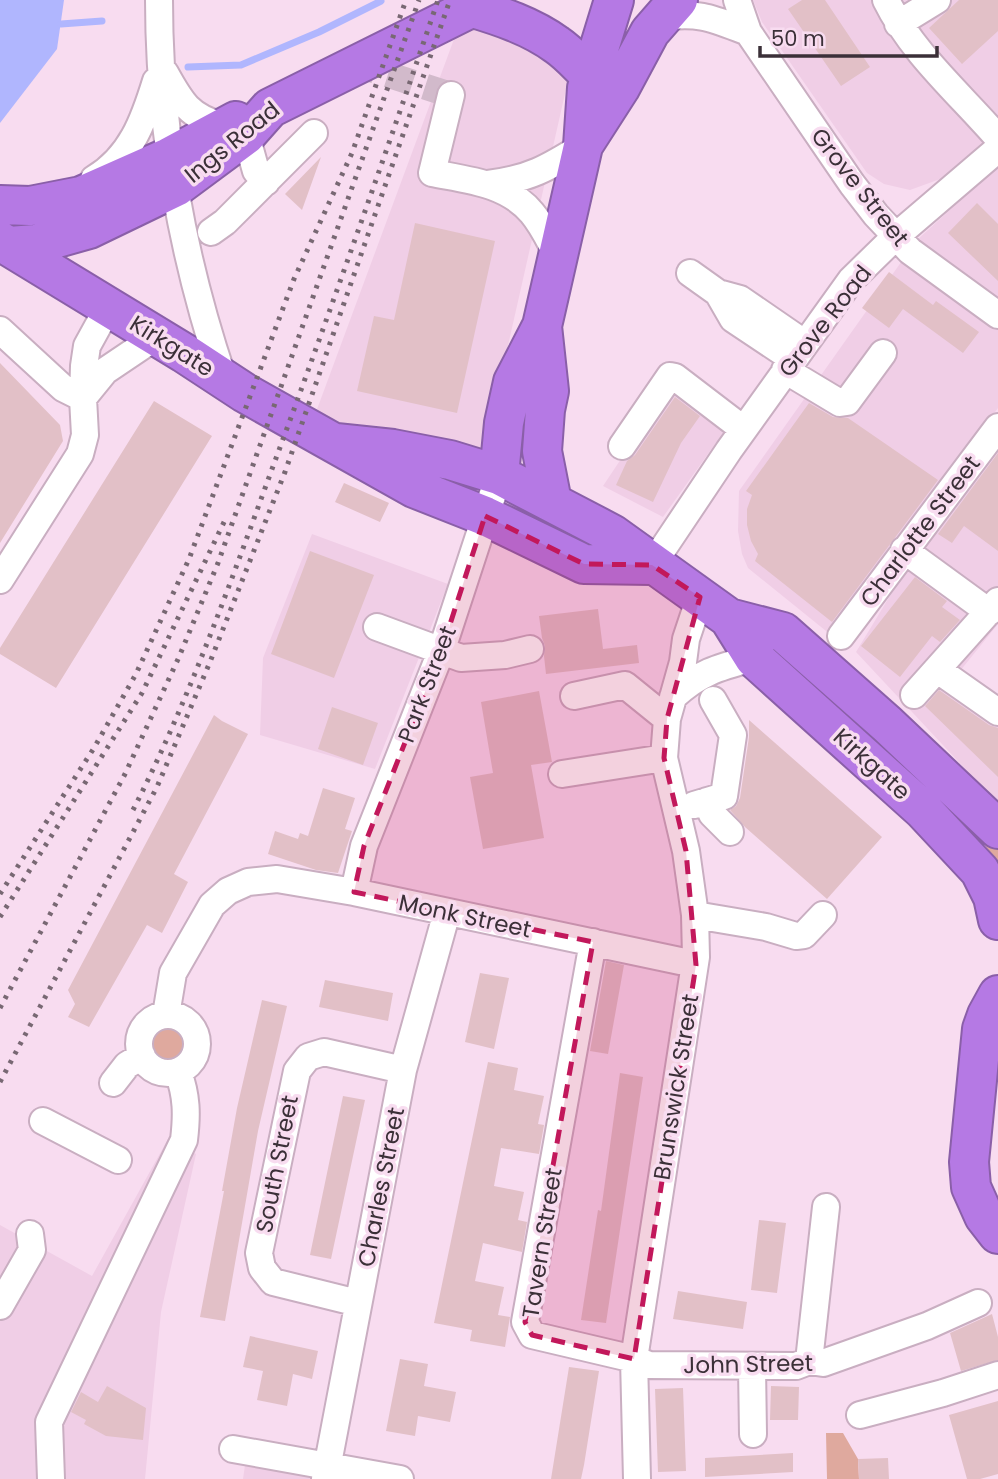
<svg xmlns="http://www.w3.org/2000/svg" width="998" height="1479" font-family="Poppins,sans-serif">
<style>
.built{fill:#f0cee6}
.green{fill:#dfa99e}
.water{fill:#b0b6fe}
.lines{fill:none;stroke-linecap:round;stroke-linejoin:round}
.stream{stroke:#b0b6fe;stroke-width:7}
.building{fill:#e2c0c7}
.minor-tunnel{stroke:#d2bacb;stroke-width:26;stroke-dasharray:26 13;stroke-linecap:butt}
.minor-casing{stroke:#c9aec1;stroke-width:30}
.highway-casing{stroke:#8a5fa8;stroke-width:42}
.minor{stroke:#fff;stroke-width:26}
.highway{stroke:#b579e4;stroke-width:38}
.rail{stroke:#786873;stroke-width:5;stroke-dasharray:3.5 7;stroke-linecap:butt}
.marked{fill:#c2185b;fill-opacity:0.2;stroke:#c2185b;stroke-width:5;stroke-dasharray:14 9;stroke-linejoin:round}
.labels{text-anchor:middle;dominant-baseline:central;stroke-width:7;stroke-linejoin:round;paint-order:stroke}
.street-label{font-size:23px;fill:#3b3038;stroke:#f8dcf0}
</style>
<rect width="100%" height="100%" fill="#f8dcf0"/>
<path class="built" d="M753,0H998V136L943,178L910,190L884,184L867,173L762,22Z
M460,23L508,26L569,76L483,456L329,420L316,412Z
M998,166V303L935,257L917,240Z
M904,258L998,323V408L831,635L748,568L742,554L738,531L739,491Z
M673,381L728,426L663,517L603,486Z
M998,441V624L960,671L998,701V804L856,652L931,528Z
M312,534L448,584L375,769L260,735L263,658Z
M168,1139L196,1154L161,1312L145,1479H0V1225L92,1276Z
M245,1465L354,1478V1479H243Z"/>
<path class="green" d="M812,673L825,690L998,848V863L981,840L804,680Z
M151 1043a18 18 0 1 1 36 0a18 18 0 1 1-36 0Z
M826,1433H843L858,1459L859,1479H827Z"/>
<path class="water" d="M0,0H64L57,49L0,123Z"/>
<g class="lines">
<path class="stream" d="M61,24L102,21
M188,67L241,65L319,32L381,1"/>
</g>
<path class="building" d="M802,0H825L870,67L841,86L788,9Z
M959,0H998V31L962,64L929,28Z
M321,157L302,210L285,194Z
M977,203L998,224V281L948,233Z
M415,223L495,241L457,413L357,391L374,316L394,320Z
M889,272L933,305L936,301L979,332L963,353L903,309L889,328L862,308Z
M0,363L60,425L63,441L0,543Z
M675,397L700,416L681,443L653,502L616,485L627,461L635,455Z
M154,401L212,436L56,688L0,654V648Z
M809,403L833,417L848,418L938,480L832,622L755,561L758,554L751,541L747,525V509L752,495L746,491Z
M998,453V551L964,526L952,543L938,534Z
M344,483L389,503L380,522L335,502Z
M310,551L374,575L334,678L271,654Z
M915,577L947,601L942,607L960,620L940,642L932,636L900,677L861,646Z
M598,609L603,649L637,645L639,663L546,674L544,656L545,646L542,638L539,616Z
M939,690L989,725L998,728V777L925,706Z
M539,691L552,762L531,765L544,838L483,849L470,777L493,773L481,702Z
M332,707L378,723L363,765L318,749Z
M214,715L222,721L248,734L174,874L188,882L162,933L147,925L89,1027L68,1017L75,1004L68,990Z
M749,720L882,837L827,899L745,827L730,810L736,806L740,798L749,737Z
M323,788L355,798L345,829L352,831L338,873L316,870L268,854L275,831L298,839L300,833L308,836Z
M606,961L624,965L608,1054L590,1051Z
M480,973L509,978L494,1049L465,1042Z
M325,980L393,993L388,1021L319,1007Z
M262,1000L287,1006L258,1131L225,1321L200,1317L224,1191H222L237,1108Z
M488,1062L518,1068L514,1090L544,1096L538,1124L544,1125L539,1154L501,1148L494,1186L524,1192L518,1220L527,1222L522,1252L483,1243L475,1281L504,1287L498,1315L510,1317L505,1347L470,1341L472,1330L434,1323Z
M620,1073L643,1077L606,1323L581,1320L598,1210L601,1211Z
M343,1096L365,1100L331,1259L310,1255Z
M759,1220L786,1223L777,1293L751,1290Z
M678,1291L747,1302L743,1329L673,1319Z
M992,1314L998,1337V1360L961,1371L950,1333Z
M250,1336L318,1351L312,1379L293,1374L287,1406L257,1400L263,1371L243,1367Z
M400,1359L428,1364L424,1386L456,1392L450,1422L418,1416L415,1436L386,1431Z
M569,1367L599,1371L584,1465L581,1479H551Z
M107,1386L146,1408L143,1440L106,1436L84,1424L86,1420L71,1412L81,1392L98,1402Z
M771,1386L799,1387L798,1420H770Z
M683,1388L686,1471L658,1472L655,1389Z
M998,1401V1474L980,1479H967L949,1415Z
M793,1453V1472L705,1477V1458Z
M888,1458L889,1479H859L858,1459Z"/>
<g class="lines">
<path class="minor-tunnel" d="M350,69L367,68L451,95"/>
<g class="minor-casing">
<path id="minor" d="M159,0C159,129 182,256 223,378
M737,0L748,32L852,184L876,215L910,251L998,315
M886,0C912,53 959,93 998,138
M661,17C701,12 711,18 748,32
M898,24L937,0
M165,73C181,102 189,117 223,126
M451,95L432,173C468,180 507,183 532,213C543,226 550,242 558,256
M246,135L256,171L266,182
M94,179C131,157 144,120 156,81
M488,184C529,179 548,168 583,146
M211,232L225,222L314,133
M690,273L718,293L740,299L804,343
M718,293L733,319L793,359
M0,330L63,388L83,398
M785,370L840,403L847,402L883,353
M83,398L105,371L157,336
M622,446L670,376L675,377L743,429
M904,550L989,612
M652,565L729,450L851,280L895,237L998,149
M0,580L80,454L85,435L83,398L84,366L87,346L109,306
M377,627L461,658L505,655L530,649
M841,636L998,427
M938,670L998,712
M914,695L998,601
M574,696L625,685L667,719
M673,697C699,672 720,667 754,658
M562,774L664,758
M707,801L712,814L730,832
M694,805L724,796L733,735L713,700
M354,892L364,846L442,649L499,475
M695,915L766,927L796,936L804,935L823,915
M593,942L525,1322L532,1335L634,1359L649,1365L796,1366L809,1361L823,1363L927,1326L978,1303
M139 1044a29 29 0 1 1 58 0a29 29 0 1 1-58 0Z
M166,1015L173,973L212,905L228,891L248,882L277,879L354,892L680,961
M113,1083L127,1065L142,1056
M43,1121L118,1160
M358,1303L273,1282L262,1268L259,1253L297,1071L308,1057L324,1052L403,1070
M0,1306L32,1250L30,1234
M809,1361L826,1207
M752,1367L753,1434
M860,1415L943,1393L998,1375
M233,1449L400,1479
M51,1479L49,1422L184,1140C187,1115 187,1096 178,1072
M325,1479L403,1070L447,912
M637,1479L634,1359L696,957L695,915L686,851L664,758L667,719L683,662L686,639L700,597"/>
</g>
<g class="highway-casing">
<path id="highway" d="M470,7C500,16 531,26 557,45C569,53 579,65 590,75
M584,144L620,88L650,32L678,0
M0,205L30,206L81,196L169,157L236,121
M0,241L184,353L245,393L414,488L485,516L584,564L652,565
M9,246L36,244L89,229L176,187L246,135L270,108L487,0
M542,326L549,391L545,410L542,451L552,502
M336,443L393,449L450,460L499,475L612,534L729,618L783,632L887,724L998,829
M499,475L504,423L513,382L542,326L583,146L587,88L614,0
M729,618L754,658L923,810L980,871L993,897L998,920
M998,995L987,1015L982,1029L969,1162L971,1187L984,1216L998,1234"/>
</g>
<use href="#minor" class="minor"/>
<use href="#highway" class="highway"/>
<path class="rail" d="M133,810C195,689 241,552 289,423C340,283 390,142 438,0
M0,894L94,748L136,674L189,559L294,279L352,153L406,0
M0,917L142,693L225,520
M0,1008L125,774L179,657L218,563L419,0
M0,1082L157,787L210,662L285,472L450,0"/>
</g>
<path class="marked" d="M485,516L584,564L652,565L700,597L667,719L664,758L686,851L696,965L634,1359L532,1335L525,1322L593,942L354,892L364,846L442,649Z"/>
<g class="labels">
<g class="street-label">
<text transform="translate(232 142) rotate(-39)">Ings Road</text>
<text transform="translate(860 187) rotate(52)">Grove Street</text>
<text transform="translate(825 321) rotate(-52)">Grove Road</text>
<text transform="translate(172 346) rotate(32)">Kirkgate</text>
<text transform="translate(920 531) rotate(-53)">Charlotte Street</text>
<text transform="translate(427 684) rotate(-69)">Park Street</text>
<text transform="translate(872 764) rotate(42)">Kirkgate</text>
<text transform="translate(465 916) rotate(12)">Monk Street</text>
<text transform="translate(676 1087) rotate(-81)">Brunswick Street</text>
<text transform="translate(277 1164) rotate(-79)">South Street</text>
<text transform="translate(381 1187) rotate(-79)">Charles Street</text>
<text transform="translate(542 1243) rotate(-81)">Tavern Street</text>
<text transform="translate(748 1364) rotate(-1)">John Street</text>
</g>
</g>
<path d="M760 46v10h177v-10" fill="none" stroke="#3b3038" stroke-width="3.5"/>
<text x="771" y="46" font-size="21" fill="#3b3038" stroke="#f8dcf0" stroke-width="5" paint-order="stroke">50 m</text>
</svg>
